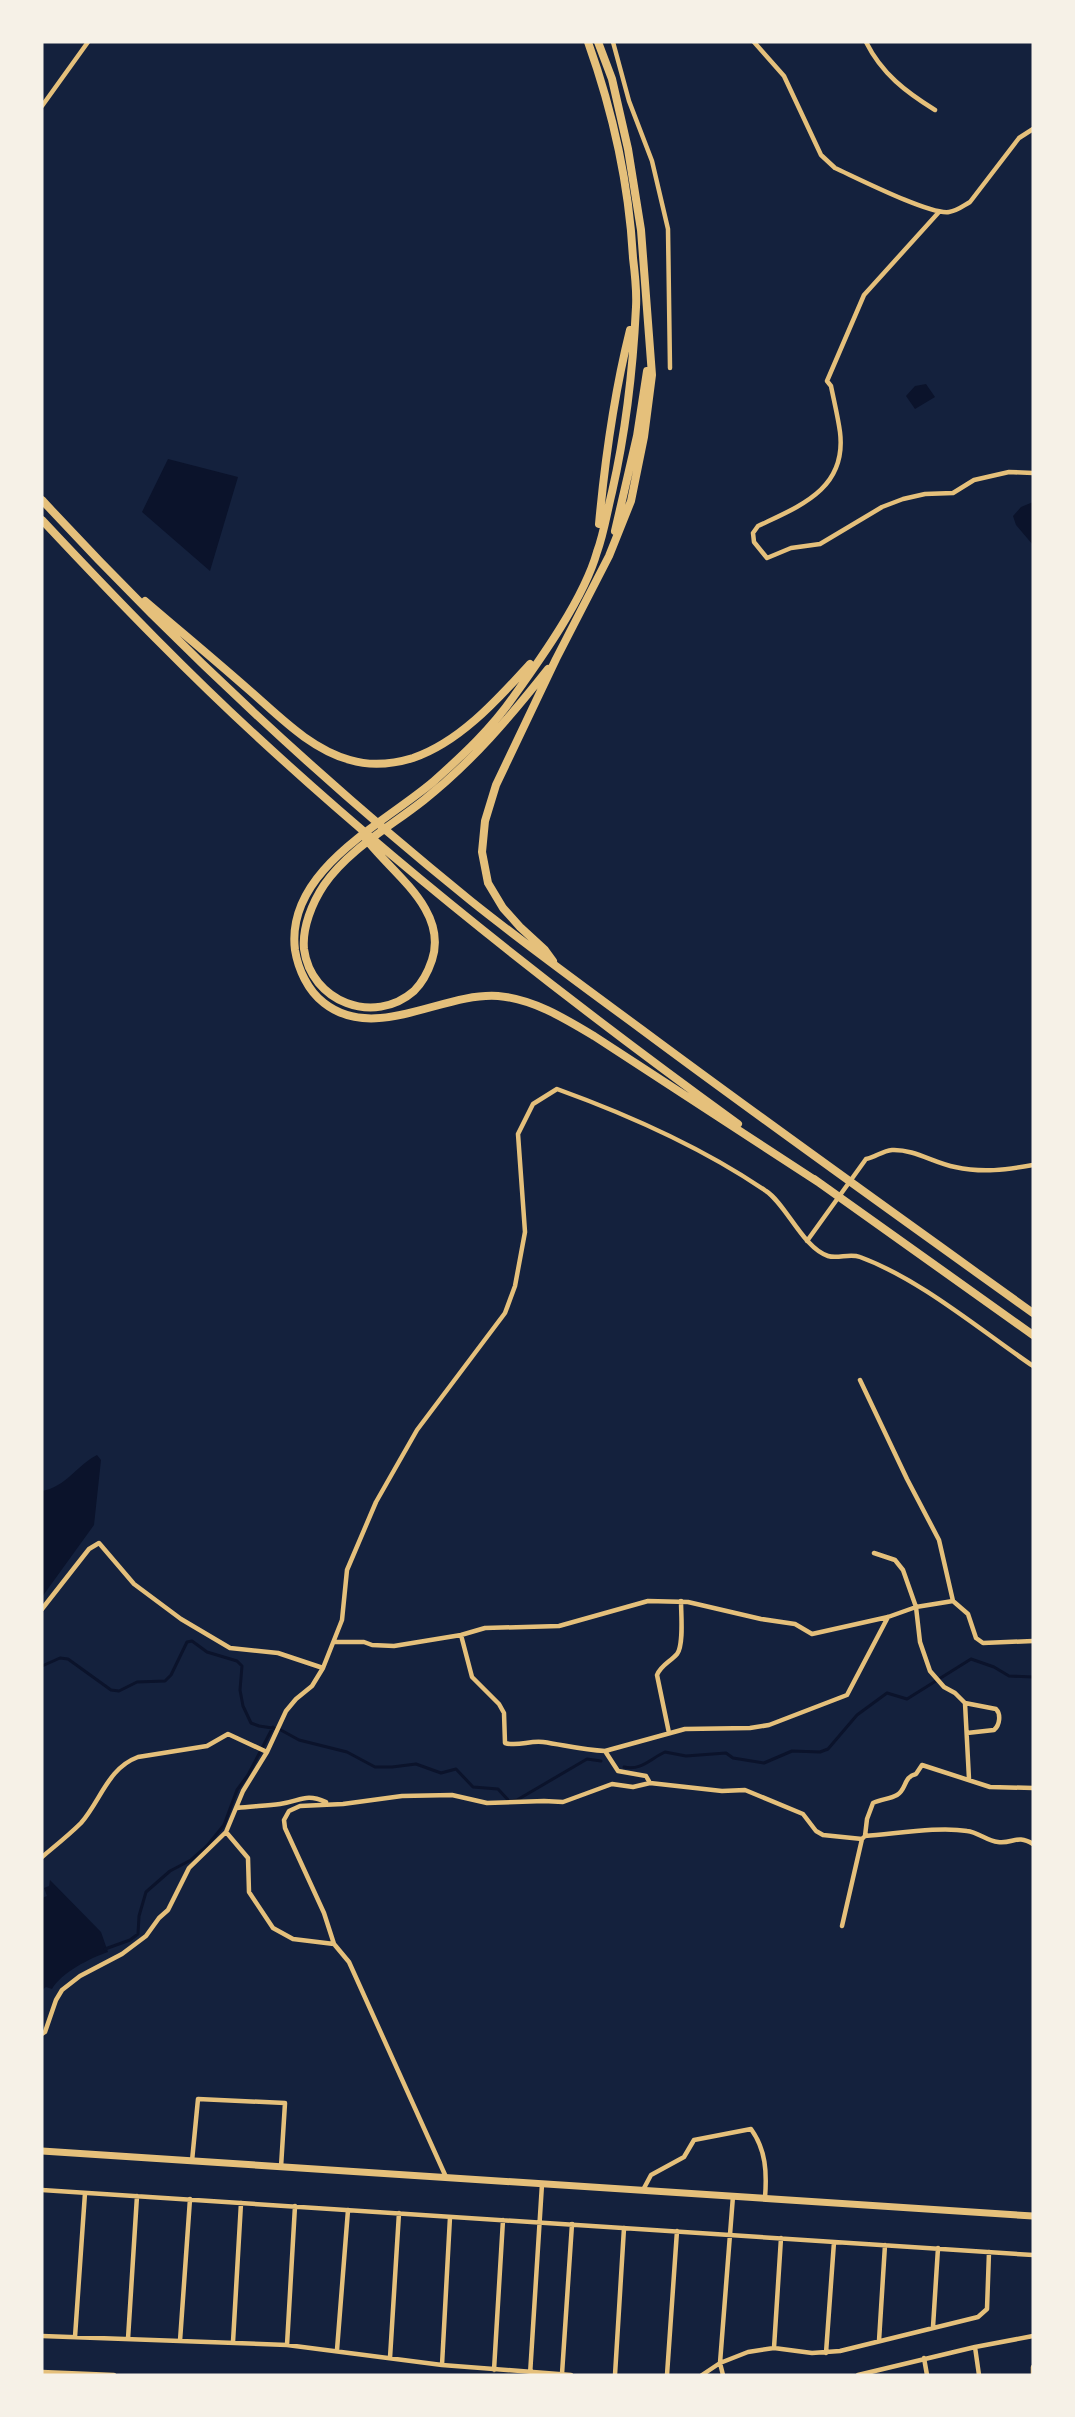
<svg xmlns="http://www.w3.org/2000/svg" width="1075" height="2417" font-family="Arial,sans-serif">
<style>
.water{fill:#0b132b}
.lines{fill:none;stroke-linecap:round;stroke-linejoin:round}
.stream{stroke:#0b132b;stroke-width:3}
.minor{stroke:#e5c07b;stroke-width:4.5}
.secondary{stroke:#e5c07b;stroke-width:7}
.motorway{stroke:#e5c07b;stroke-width:8}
</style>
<rect width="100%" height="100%" fill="#14213d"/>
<path class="water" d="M926,384L935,397L915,409L906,396L915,386Z
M168,459L238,477L210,571L142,512Z
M1033,502V545L1016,525L1013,516L1021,507Z
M97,1455L101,1460L94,1525L42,1597V1491C66,1487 77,1465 97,1455Z
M50,1880L101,1932L108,1952C90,1958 61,1973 52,1989L46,1987L42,1990V1898L47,1896L44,1888L49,1886Z"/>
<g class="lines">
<path class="stream" d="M42,1666L60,1658L68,1659L111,1690L119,1691L137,1682L165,1681L171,1675L187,1642L192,1641L207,1652L237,1661L242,1666L240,1690L243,1706L251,1723L259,1726L279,1729L299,1740L347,1752L375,1767H392L416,1764L441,1773L456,1769L473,1787L498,1789L509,1801L517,1800L587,1759L601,1761
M624,1767C641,1771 650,1759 665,1752L686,1756L726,1753L733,1758L764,1763L792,1751L820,1752L828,1749L857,1715L887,1693L907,1699L971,1659L994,1667L1009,1676L1033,1677
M105,1949L130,1940L138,1934L139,1916L146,1892L170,1871L191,1860L207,1846L224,1825L237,1790L248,1775L273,1727"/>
<path class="minor" d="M613,42L629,101L652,161L668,229L670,368
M754,42L784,76L821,155L835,168C857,178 930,215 949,212C957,211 963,206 970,202L1019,138L1033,129
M866,42C882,74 906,92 935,110
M42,106L88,42
M939,212L864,295L827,381L831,386C834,401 838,417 840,432C847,489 800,506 758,526L753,533L754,542L767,558L791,548L820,544L882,507L903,499L925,494L953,493L974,480L1009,472L1033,473
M807,1241L866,1159C876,1157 882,1151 892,1150C914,1149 934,1163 955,1167C982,1173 1006,1170 1033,1165
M860,1380L907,1479L939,1540L953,1601L968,1614L976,1638L983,1643L1033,1641
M874,1553L895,1560L903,1570L916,1607L920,1642L930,1671L944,1687L955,1693L965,1703L969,1779
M42,1609L89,1549L99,1543L134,1584L181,1619L230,1648L278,1653L323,1668
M461,1635L472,1677L499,1704L504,1713L505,1743C518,1747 530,1740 543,1742C564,1745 583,1750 605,1751
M334,1642H364L372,1645L394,1646L461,1635L485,1628L559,1626L648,1601L688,1602L761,1619L795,1624L812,1634L888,1617L916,1607L953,1601
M965,1703L996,1709C1001,1714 1000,1725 994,1730L967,1733
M669,1733L657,1675C661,1665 670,1662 677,1654C684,1645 681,1614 681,1601
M650,1783L646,1776L618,1771L605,1751L685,1729L750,1728L769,1725L847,1695L888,1617
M237,1808C252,1806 266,1806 280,1804C301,1801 305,1793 326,1802
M226,1832L248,1858L249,1892L273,1928L293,1939L334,1944L349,1962L446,2177
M865,1836L867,1819L873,1803C881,1799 890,1799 897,1795C907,1789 903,1777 916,1774L922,1765L990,1787L1033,1788
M42,1857C55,1846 69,1835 81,1823C101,1800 108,1768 138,1757L207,1746L228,1734L267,1752
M842,1926L862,1839
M334,1944L324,1913L285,1828L284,1820L289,1811L300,1806L343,1804L402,1796L452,1795L487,1803L544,1801L563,1802L612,1784L633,1787L650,1783L722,1791L745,1790L803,1814L816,1831L823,1835L862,1839L865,1836C895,1834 939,1826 967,1831C978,1832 987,1841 998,1842C1013,1844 1017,1834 1033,1844
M42,2034L45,2032L56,2000L62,1990L80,1976L122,1954L146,1936L159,1918L168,1910L189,1868L226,1832L243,1791L267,1752L286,1711L296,1699L312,1686L323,1668L342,1620L347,1570L376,1502L417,1430L505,1313L515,1286L525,1232L518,1134L533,1104L557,1089C629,1115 703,1148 766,1191C786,1204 803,1248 828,1256C838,1259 850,1253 860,1257C920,1279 980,1330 1033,1366
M192,2161L198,2099L285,2103L281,2167
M42,2190L1033,2255
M643,2190L651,2175L684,2157L694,2140L751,2129C766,2150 767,2172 765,2198
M933,2327L938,2248
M42,2336L287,2345L442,2365L571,2375
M75,2337L85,2193
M128,2339L137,2196
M180,2341L190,2199
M879,2341L885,2245
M233,2342L241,2203
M287,2345L295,2206
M975,2347L979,2375
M774,2348L781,2238
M337,2350L348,2210
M826,2353L834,2242
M390,2358L399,2213
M924,2358L927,2375
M442,2365L450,2217
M494,2370L503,2220
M42,2372L114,2375
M562,2374L572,2224
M530,2375L542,2184
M615,2375L624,2228
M667,2375L677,2231
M702,2375L720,2363L748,2352L774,2348L812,2353L840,2351L978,2317L987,2309L989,2252
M723,2375L720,2363L733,2196
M858,2375L975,2347L1033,2336
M1033,2375V2367"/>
<path class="secondary" d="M42,2151L1033,2216"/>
<path class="motorway" d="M588,42C613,112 629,184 633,258C635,274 637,291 636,307C633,369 626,431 612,492C607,512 604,533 597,552C584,598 542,657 514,696C492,728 463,755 434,781C384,824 285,870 295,950C298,969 308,991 324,1003C375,1043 442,992 498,996C533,999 564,1018 594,1036L818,1182
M42,500C175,644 318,777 471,901C526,945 584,987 641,1029C770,1125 902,1219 1033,1313
M42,520C117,600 193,679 275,753C422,887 578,1008 738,1124
M599,524C605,459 614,394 630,330
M615,531L637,436L647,371
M145,601C180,631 215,660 249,690C279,716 310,749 350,760C370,766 393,764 413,758C460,742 498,699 530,664
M363,835C388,871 449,908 432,960C428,972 423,982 414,991C374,1026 311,1002 304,949C302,928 312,903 324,885C349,849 390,827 424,800C472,762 510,717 548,669
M553,961L545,950L520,927L503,908L488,883L482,852L485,821L496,785L556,659L609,556L631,501L644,437L652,375L641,230L628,149L612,79L598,42
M814,1179L1033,1335"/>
</g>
<rect width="1075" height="2417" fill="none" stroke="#f6f1e7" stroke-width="87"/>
</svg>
